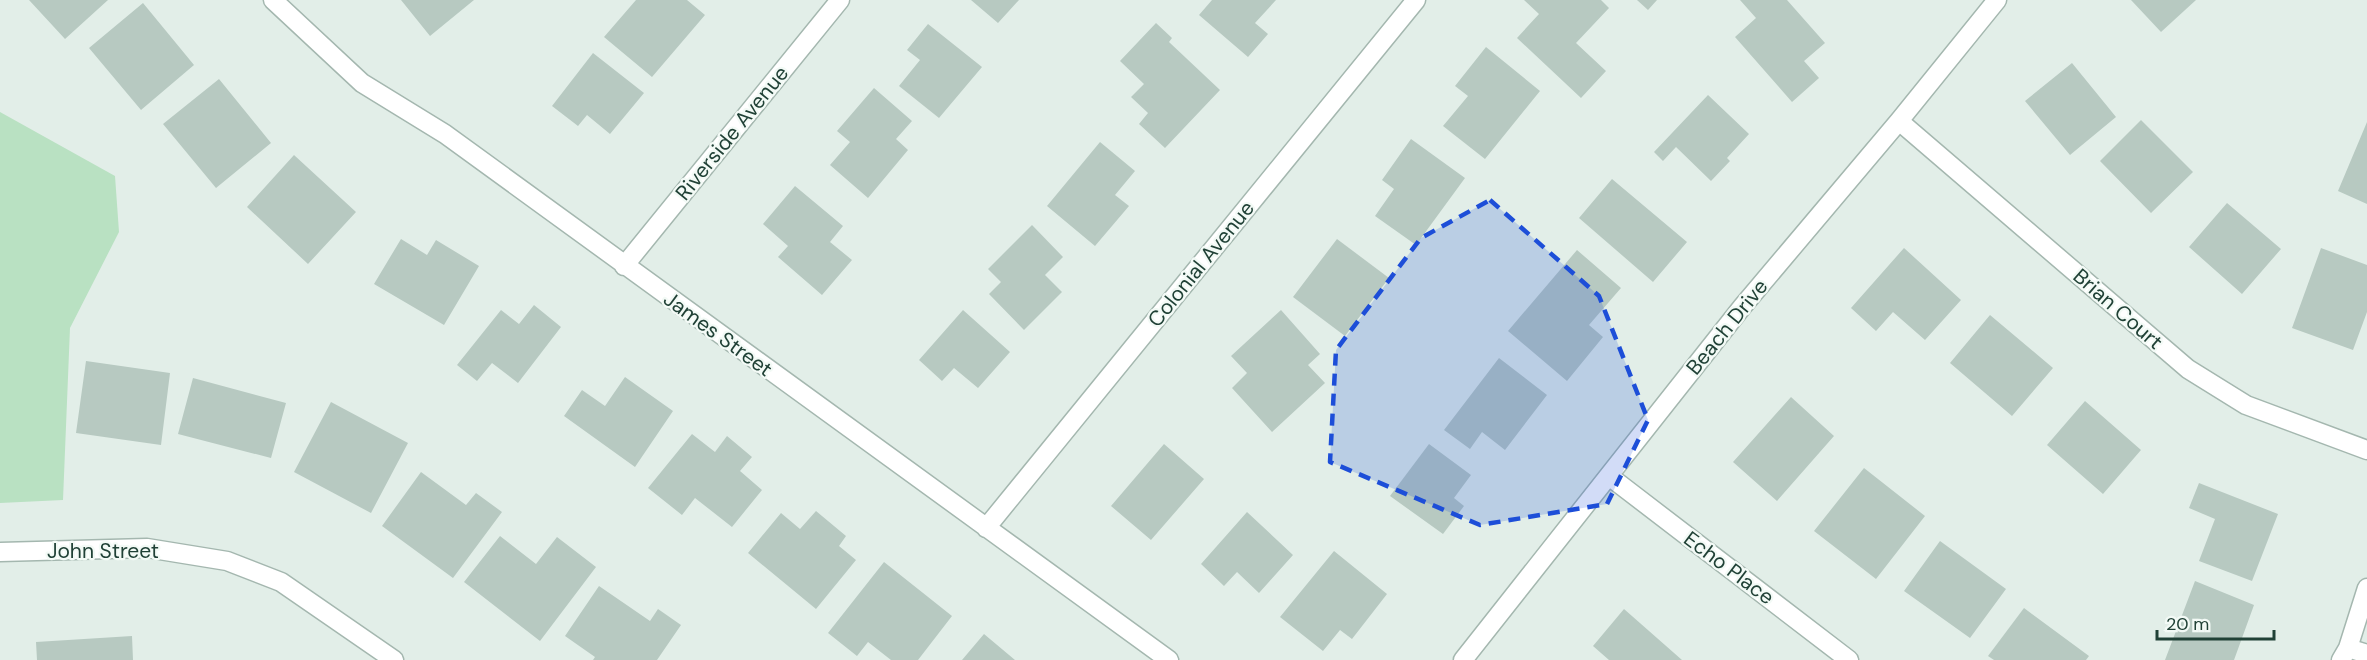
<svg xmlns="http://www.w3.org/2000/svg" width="2367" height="660" font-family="'DM Sans',sans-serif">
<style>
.green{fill:#b9e1c2}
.building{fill:#b7c9c1}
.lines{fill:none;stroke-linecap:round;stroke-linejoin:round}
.minor-casing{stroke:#a4b7af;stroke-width:21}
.minor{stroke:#fff;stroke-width:18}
.marked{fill:#1d4ed8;fill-opacity:0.2;stroke:#1d4ed8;stroke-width:4.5;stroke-dasharray:12 8;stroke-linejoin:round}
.labels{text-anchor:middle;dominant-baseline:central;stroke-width:4.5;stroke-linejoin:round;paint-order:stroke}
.street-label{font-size:21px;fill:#204136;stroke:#f3faf6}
</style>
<rect width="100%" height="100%" fill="#e2eee8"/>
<path class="green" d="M0,112L115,176L119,232L70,328L63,500L0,503Z"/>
<path class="building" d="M29,0H108L65,39Z
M401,0H474L430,36Z
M636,0H687L705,15L652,77L604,37Z
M971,0H1019L998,23Z
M1212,0H1276L1255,23L1268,34L1248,57L1199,15Z
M1524,0H1601L1609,8L1576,43L1606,71L1581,98L1517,38L1539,14Z
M1637,0H1657L1648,10Z
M1740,0H1787L1825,43L1804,61L1819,78L1792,102L1735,37L1756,18Z
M2131,0H2196L2161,32Z
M143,3L194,65L141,110L89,48Z
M1156,23L1172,38L1169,42L1220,90L1165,148L1139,124L1148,113L1131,97L1144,84L1120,61Z
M928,24L982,67L939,118L899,86L920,60L907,50Z
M1486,47L1540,91L1485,159L1443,126L1468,96L1455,86Z
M593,53L644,93L610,134L587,115L578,126L552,106Z
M2072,63L2116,117L2070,155L2025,101Z
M219,79L271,143L216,188L163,124Z
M874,88L912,121L896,139L908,150L868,198L830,165L850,142L837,131Z
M1708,95L1749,134L1727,158L1730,161L1711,181L1676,147L1663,161L1654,152Z
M2141,120L2193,172L2151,213L2100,161Z
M2367,122V204L2338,191Z
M1411,139L1465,178L1416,245L1375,216L1394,189L1382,180Z
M1100,142L1135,171L1115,195L1129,206L1095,246L1047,206Z
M294,155L356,212L308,264L247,207Z
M1612,179L1687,242L1653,282L1579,218Z
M795,186L843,226L830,242L852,260L822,295L778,257L788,246L763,224Z
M2227,203L2281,249L2242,294L2189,247Z
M1032,225L1063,257L1045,275L1062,292L1024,330L989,294L1001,282L988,269Z
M401,239L427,255L436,240L479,266L444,325L374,284Z
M1337,239L1389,278L1345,336L1293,297Z
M1904,248L1961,300L1925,340L1893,312L1876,331L1851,308Z
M2321,248L2367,265V312L2353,350L2292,328Z
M1577,250L1621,288L1589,325L1603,337L1567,381L1508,331Z
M534,305L561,327L518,383L492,363L477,381L457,365L501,310L519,324Z
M963,310L1010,352L978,388L954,368L942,381L919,360Z
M1281,310L1320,354L1308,365L1325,383L1272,432L1232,388L1247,373L1231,356Z
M1990,315L2053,368L2012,416L1950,363Z
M1499,358L1547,395L1505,450L1482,432L1470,449L1444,430Z
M86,361L170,373L161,445L76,433Z
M625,377L673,411L635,467L564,416L582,390L605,406Z
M193,378L286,403L271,458L178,434Z
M1791,397L1834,436L1777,501L1733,462Z
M2085,401L2141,450L2103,494L2047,445Z
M331,402L408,443L371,513L294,472Z
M692,434L715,452L727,436L752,457L740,471L762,490L732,527L695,498L682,515L648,488Z
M1164,444L1204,479L1151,540L1111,506Z
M1429,444L1471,475L1454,498L1464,506L1443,534L1390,496Z
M1864,468L1925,516L1876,579L1814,531Z
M421,472L466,505L476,493L502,512L453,578L382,526Z
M2199,483L2278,514L2252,581L2199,561L2215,519L2189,508Z
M816,511L846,536L839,546L856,560L816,609L748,553L781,513L800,529Z
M1247,512L1293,555L1259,593L1237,572L1224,586L1201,564Z
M500,536L536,564L557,537L596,567L540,641L464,582Z
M1940,541L2006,589L1970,638L1904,591Z
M1334,551L1387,594L1352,639L1340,630L1323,651L1280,617Z
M884,562L952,616L918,660H891L868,642L857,656L828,633Z
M2195,581L2254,605L2234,660H2165Z
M599,586L650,621L658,609L681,625L657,660H593L595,657L565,636Z
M2024,608L2089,656L2086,660H1994L1988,656Z
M1624,609L1682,660H1609L1593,646Z
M984,634L1015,660H962Z
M132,636L133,660H37L36,642Z"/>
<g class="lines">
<g class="minor-casing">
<path id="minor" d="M273,0L362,83L445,134L1169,660
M1899,121L2188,369L2246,405L2367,450
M624,266L840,0
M1609,476L1849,660
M986,528L1416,0
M0,552L147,548L227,561L281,582L394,660
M2348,648L2367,654
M1463,660L1742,307L1899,121L1997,0
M2341,660L2348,648L2367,588"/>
</g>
<use href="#minor" class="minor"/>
</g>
<path class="marked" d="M1490,200L1599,296L1648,420L1607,504L1480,525L1330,462L1336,350L1421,238Z"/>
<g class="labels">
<g class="street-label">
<text transform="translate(732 133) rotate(-51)">Riverside Avenue</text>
<text transform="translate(1201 264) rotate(-51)">Colonial Avenue</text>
<text transform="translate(2118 309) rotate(41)">Brian Court</text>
<text transform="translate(1727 327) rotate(-51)">Beach Drive</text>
<text transform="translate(718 334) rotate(36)">James Street</text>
<text x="103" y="551">John Street</text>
<text transform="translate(1729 568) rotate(37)">Echo Place</text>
</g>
</g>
<path d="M2157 630v9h117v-9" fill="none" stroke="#204136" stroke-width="3"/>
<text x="2166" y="630" font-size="18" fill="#204136" stroke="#f3faf6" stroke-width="4.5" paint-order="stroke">20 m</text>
</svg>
